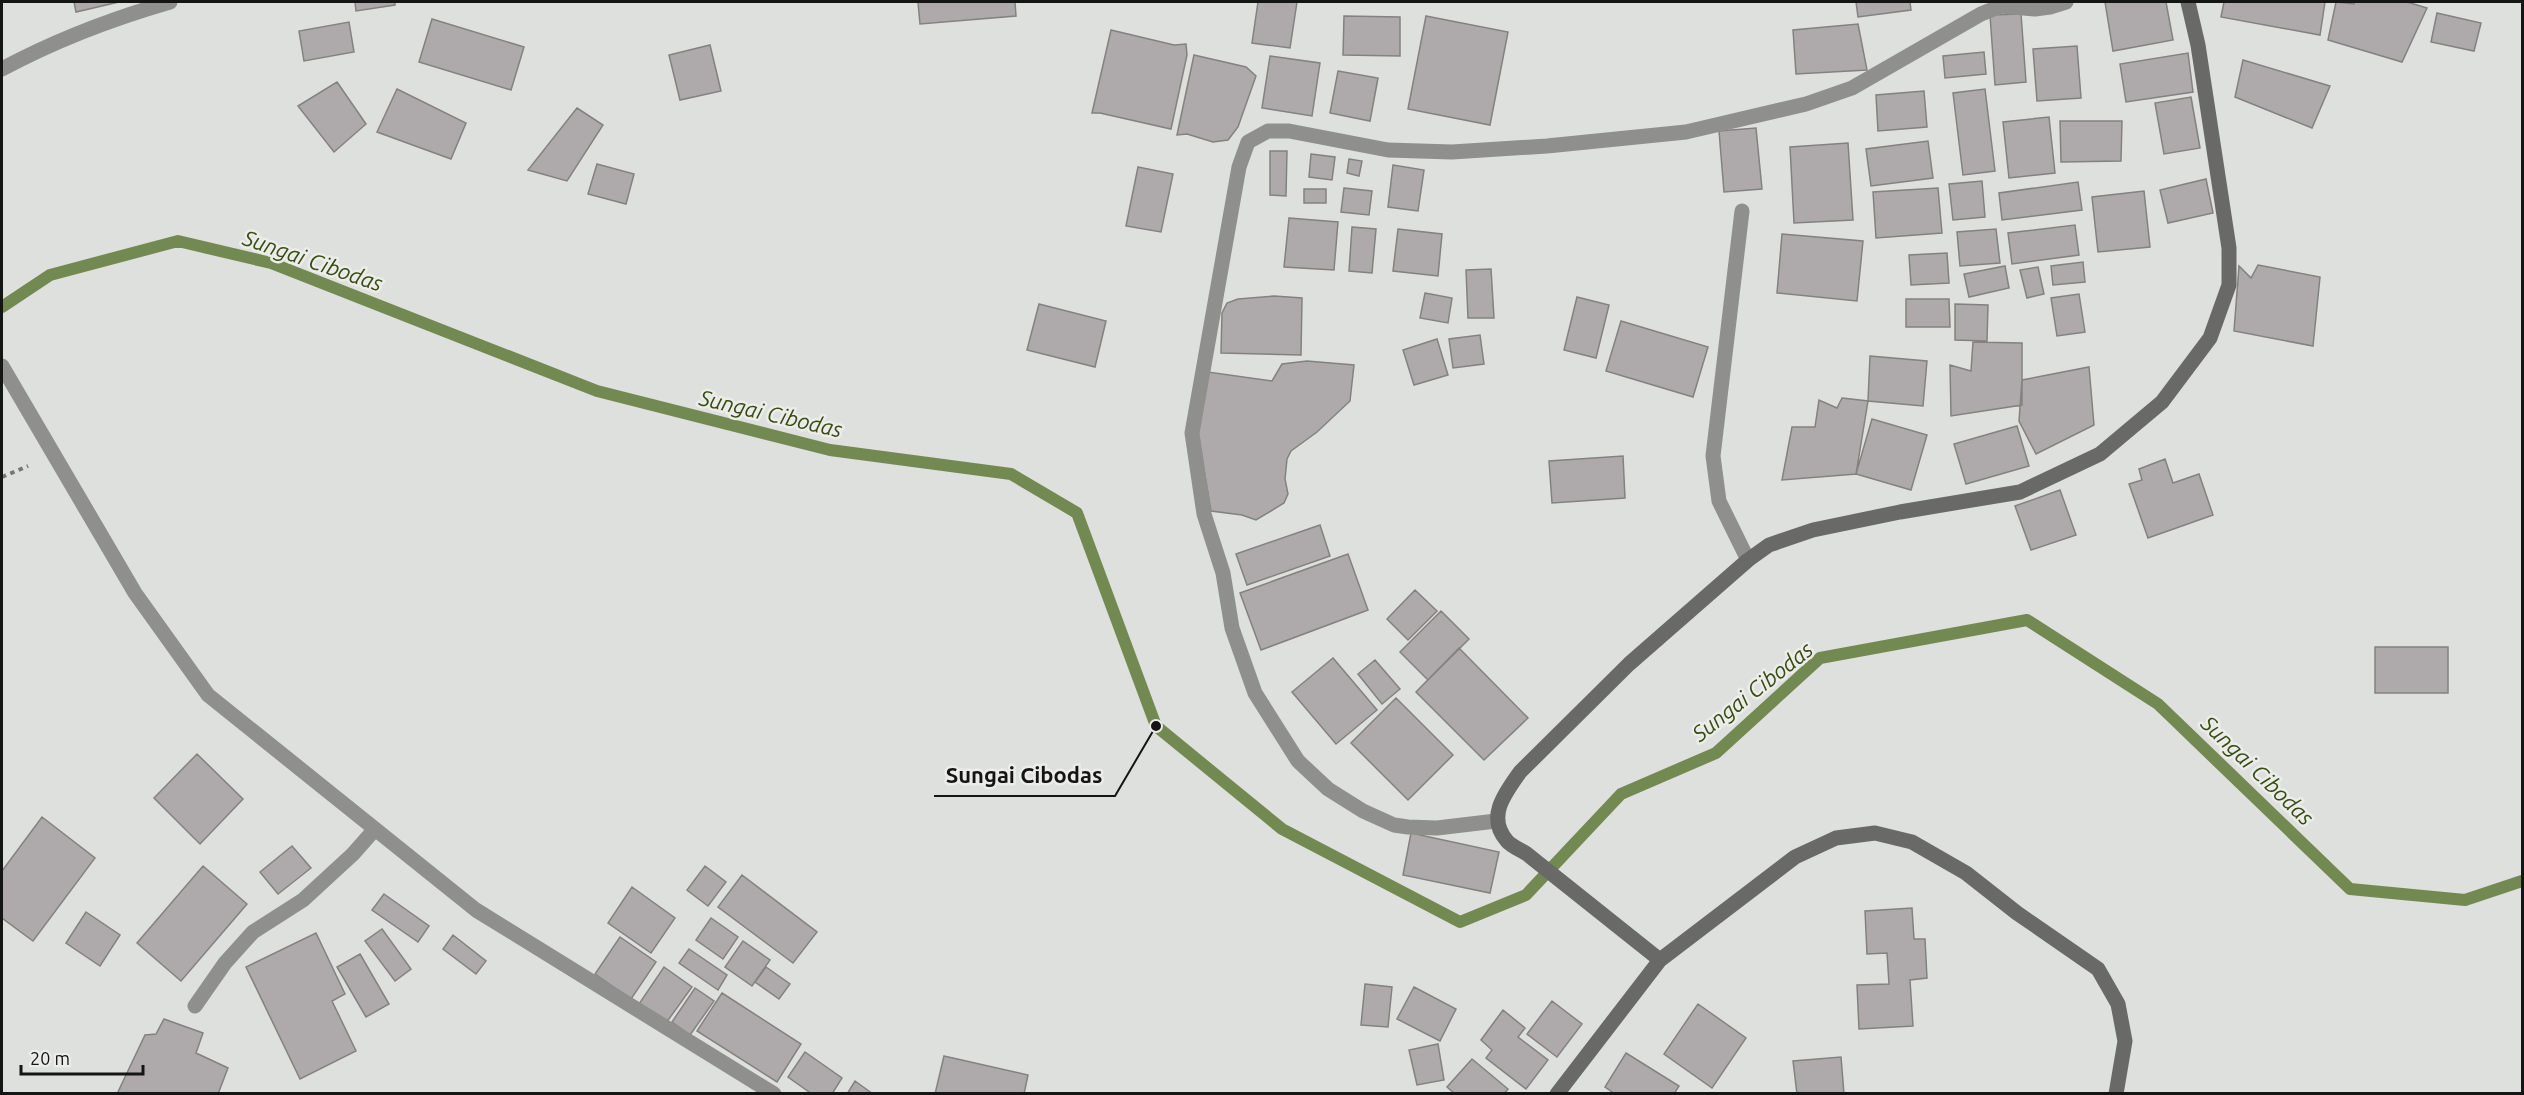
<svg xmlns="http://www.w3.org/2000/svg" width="2524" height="1095" font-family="Ubuntu,sans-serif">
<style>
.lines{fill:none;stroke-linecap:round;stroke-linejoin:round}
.stream{stroke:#728a52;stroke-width:12}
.building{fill:#aeaaab;stroke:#848181;stroke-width:1.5}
.path{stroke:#767775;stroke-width:4;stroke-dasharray:4.5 4.5;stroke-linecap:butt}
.street{stroke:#8f908e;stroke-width:15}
.secondary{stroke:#696a68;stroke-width:15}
.labels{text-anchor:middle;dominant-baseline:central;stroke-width:5;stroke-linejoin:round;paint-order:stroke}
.water-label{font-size:22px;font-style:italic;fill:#364c12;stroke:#ecedea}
.leader{fill:none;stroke:#141514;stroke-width:2}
.callout-dot{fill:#141514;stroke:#ecedea;stroke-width:2}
.callout-label{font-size:22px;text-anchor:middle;font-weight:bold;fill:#141514;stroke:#ecedea;stroke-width:5;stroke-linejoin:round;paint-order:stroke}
</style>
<rect width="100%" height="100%" fill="#dee0dd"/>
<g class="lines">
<path class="stream" d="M2,307L50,275L178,241L271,263L597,391L830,450L1011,474L1077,513L1156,726L1282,829L1460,922L1526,895L1621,794L1716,753L1820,658L2027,620L2158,704L2350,889L2465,900L2522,881"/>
</g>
<path class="building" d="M74,2H119L76,12Z
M355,2H395V5L356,11Z
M918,2H1015L1016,16L920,24Z
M1258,2H1297L1290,48L1252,43Z
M1856,2H1910L1911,10L1858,17Z
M2105,2H2166L2173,40L2113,51Z
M2224,2H2325L2320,35L2221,17Z
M2336,2L2354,4V2H2407L2427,8L2402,62L2328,40Z
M2437,13L2481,23L2474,51L2431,42Z
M2021,14L2026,82L1995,85L1990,15Z
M1344,16L1400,17V56L1343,55Z
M1426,16L1508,32L1490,125L1408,109Z
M432,19L524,47L511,90L419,62Z
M349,22L354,52L304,61L299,31Z
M1858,24L1867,70L1796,74L1793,30Z
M1111,30L1174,45L1186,44L1187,55L1171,129L1100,113H1092Z
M710,45L721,91L680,100L669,55Z
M2077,46L2081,98L2037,101L2033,49Z
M1984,52L1986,74L1945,78L1943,56Z
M2188,53L2193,92L2126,102L2120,64Z
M1194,55L1246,67L1256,76L1238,127L1228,140L1213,142L1187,134L1177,135Z
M1270,56L1320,63L1312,116L1262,108Z
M2243,60L2330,86L2312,128L2235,97Z
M1338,71L1378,78L1370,121L1330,113Z
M337,82L366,124L334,152L298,106Z
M397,89L466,123L451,159L377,132Z
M1985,89L1995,171L1963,175L1953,93Z
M1924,91L1927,127L1878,131L1876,95Z
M2191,97L2200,148L2164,154L2155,103Z
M577,108L603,125L567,181L528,170Z
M2049,117L2055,173L2009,178L2003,122Z
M2060,121H2122L2121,161L2061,162Z
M1756,128L1762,189L1724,192L1719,131Z
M1928,141L1933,178L1871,186L1866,149Z
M1848,143L1853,220L1794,223L1790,147Z
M1270,151H1287L1286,196L1270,195Z
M1311,154L1335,157L1332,180L1309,177Z
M1349,159L1362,161L1359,176L1347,173Z
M597,164L634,174L626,204L588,194Z
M1393,165L1424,170L1418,211L1388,207Z
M1138,167L1173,174L1161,232L1126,226Z
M2206,179L2213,213L2168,223L2160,190Z
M1982,181L1985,217L1953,220L1949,184Z
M2078,182L2082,210L2002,220L1999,193Z
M1344,188L1372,191L1369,215L1341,212Z
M1938,188L1942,233L1876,238L1873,192Z
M1304,189H1326V203H1304Z
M2144,191L2150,247L2098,252L2092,197Z
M1289,218L1338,222L1334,270L1284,267Z
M2075,225L2079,255L2012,264L2008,233Z
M1352,227L1376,229L1372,273L1349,271Z
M1398,229L1442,234L1438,276L1393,271Z
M1996,229L2000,263L1960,266L1957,232Z
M1782,234L1863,241L1857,301L1777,293Z
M1947,253L1949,283L1911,285L1909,255Z
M2083,262L2085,282L2053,285L2051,266Z
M2258,265L2320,277L2313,346L2234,331L2239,266L2251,278Z
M2005,266L2009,288L1969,297L1964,274Z
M2038,267L2044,294L2027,298L2020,270Z
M1491,269L1494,318H1468L1466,270Z
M1425,293L1452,298L1448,323L1420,318Z
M2079,294L2085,332L2057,336L2051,298Z
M1274,296L1302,298L1301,355L1221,353L1222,313L1227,303L1238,299Z
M1577,297L1609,305L1596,358L1564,350Z
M1906,299H1949L1950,327H1906Z
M1039,304L1106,321L1095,367L1027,350Z
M1955,304L1988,305L1987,341L1955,340Z
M1621,321L1708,347L1693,397L1606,371Z
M1480,335L1484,364L1453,368L1449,339Z
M1437,339L1448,375L1414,385L1403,350Z
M1973,342L2022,343V405L1951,416L1950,365L1971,371Z
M1870,356L1927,361L1923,406L1868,401Z
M1307,361L1354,365L1350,401L1317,432L1291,451L1287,459L1285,479L1288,494L1284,503L1256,520L1242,515L1211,511L1198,434L1208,372L1272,381L1282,364Z
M2089,367L2094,425L2036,454L2019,421L2022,380Z
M1842,398L1868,401L1856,474L1782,480L1792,427H1815L1819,400L1837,408Z
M1872,419L1927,435L1911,490L1856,474Z
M2017,426L2029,466L1966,484L1954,444Z
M1623,456L1625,498L1552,503L1549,461Z
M2165,459L2173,483L2199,474L2213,515L2148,538L2129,484L2142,480L2139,469Z
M2060,490L2076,535L2031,550L2015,506Z
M1320,525L1330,556L1247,585L1236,554Z
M1348,554L1368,610L1261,650L1240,593Z
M1415,590L1437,611L1408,640L1387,619Z
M1441,611L1469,639L1428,680L1400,652Z
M2375,647H2448V693H2375Z
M1459,648L1528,718L1484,760L1416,692Z
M1333,658L1377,710L1336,744L1292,692Z
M1375,660L1400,689L1382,704L1358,674Z
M1396,698L1453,755L1408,800L1351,743Z
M197,754L243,799L200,844L154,798Z
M42,817L95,858L33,941L2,918V871Z
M1411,833L1499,852L1490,893L1403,875Z
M292,846L311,868L278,894L260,872Z
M203,866L247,904L181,981L137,943Z
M705,866L726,882L708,906L687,890Z
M742,875L817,932L793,963L718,907Z
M632,887L675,918L651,953L608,923Z
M384,894L429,926L418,942L372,910Z
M1912,908L1914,939H1925L1927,978L1910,980L1913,1026L1859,1029L1857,985L1889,984L1887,953L1867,954L1865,911Z
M86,912L120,935L100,966L66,943Z
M711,918L738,937L723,959L696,940Z
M382,929L411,969L395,981L365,941Z
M316,933L345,994L332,1001L356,1051L300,1079L246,967Z
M453,935L486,961L476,974L443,949Z
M620,937L656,962L631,999L595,974Z
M743,941L770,960L752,986L725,967Z
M689,949L727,975L718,990L679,963Z
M360,954L389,1004L366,1017L337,967Z
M664,967L692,987L666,1023L639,1004Z
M766,967L790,984L779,999L755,982Z
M1365,984L1392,987L1388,1027L1361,1025Z
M1414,987L1456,1009L1440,1041L1397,1019Z
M695,988L714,1001L690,1035L672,1022Z
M722,993L801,1044L777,1082L697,1031Z
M1552,1001L1582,1024L1557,1057L1527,1034Z
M1698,1004L1746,1038L1712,1088L1664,1054Z
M1503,1010L1525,1028L1518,1037L1548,1060L1526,1089L1486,1058L1492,1050L1481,1040Z
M164,1019L203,1033L196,1053L228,1068L218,1094H117L145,1035L156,1034Z
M1438,1044L1444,1080L1417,1085L1409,1050Z
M805,1052L842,1078L832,1094H812L788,1077Z
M1626,1053L1679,1086L1674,1094H1615L1605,1087Z
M944,1056L1028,1075L1024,1094H935Z
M1841,1057L1844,1094H1797L1793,1061Z
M1472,1059L1508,1089L1504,1094H1455L1447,1087Z
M855,1081L873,1094H847Z"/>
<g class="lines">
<path class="path" d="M2,477L28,466"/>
<path class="street" d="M2,69C56,40 111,19 170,2
M1742,211L1713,456L1719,501L1748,560
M2,366L135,593L208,695L476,910L774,1094
M1496,821L1437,828L1408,827L1394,825L1363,811L1328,789L1298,761L1255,693L1232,628L1223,573L1204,514L1192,433L1239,167L1248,142L1268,131H1289L1388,150L1452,152L1547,146L1686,132L1806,104L1852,88L1981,14L2001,6L2035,9L2050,7L2066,2
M195,1006L225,963L253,932L303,900L353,854L375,829"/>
<path class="secondary" d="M1660,960L1527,854C1521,850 1511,846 1507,841C1486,817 1505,793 1520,772L1629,664L1748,560L1769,545L1813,530L1900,512L2020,492L2100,454L2162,402L2210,338L2229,285V248L2198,45L2188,2
M1557,1094L1660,960L1795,857L1836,838L1875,833L1912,842L1966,873L2017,913L2098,969L2118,1004L2125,1041L2116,1094"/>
</g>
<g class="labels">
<g class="water-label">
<text transform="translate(313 260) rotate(19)">Sungai Cibodas</text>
<text transform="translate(771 413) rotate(13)">Sungai Cibodas</text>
<text transform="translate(1752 691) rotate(-38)">Sungai Cibodas</text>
<text transform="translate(2258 770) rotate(44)">Sungai Cibodas</text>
</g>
</g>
<path class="leader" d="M1156 726L1115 796H934"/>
<circle class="callout-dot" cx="1156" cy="726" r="6"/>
<g class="callout-label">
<text x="1024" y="783">Sungai Cibodas</text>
</g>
<rect width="2524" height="1095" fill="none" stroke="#141514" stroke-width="6"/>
<path d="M21 1065v9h122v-9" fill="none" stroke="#141514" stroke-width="3"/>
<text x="30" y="1065" font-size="18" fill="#141514" stroke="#ecedea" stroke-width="4.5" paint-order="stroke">20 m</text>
</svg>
